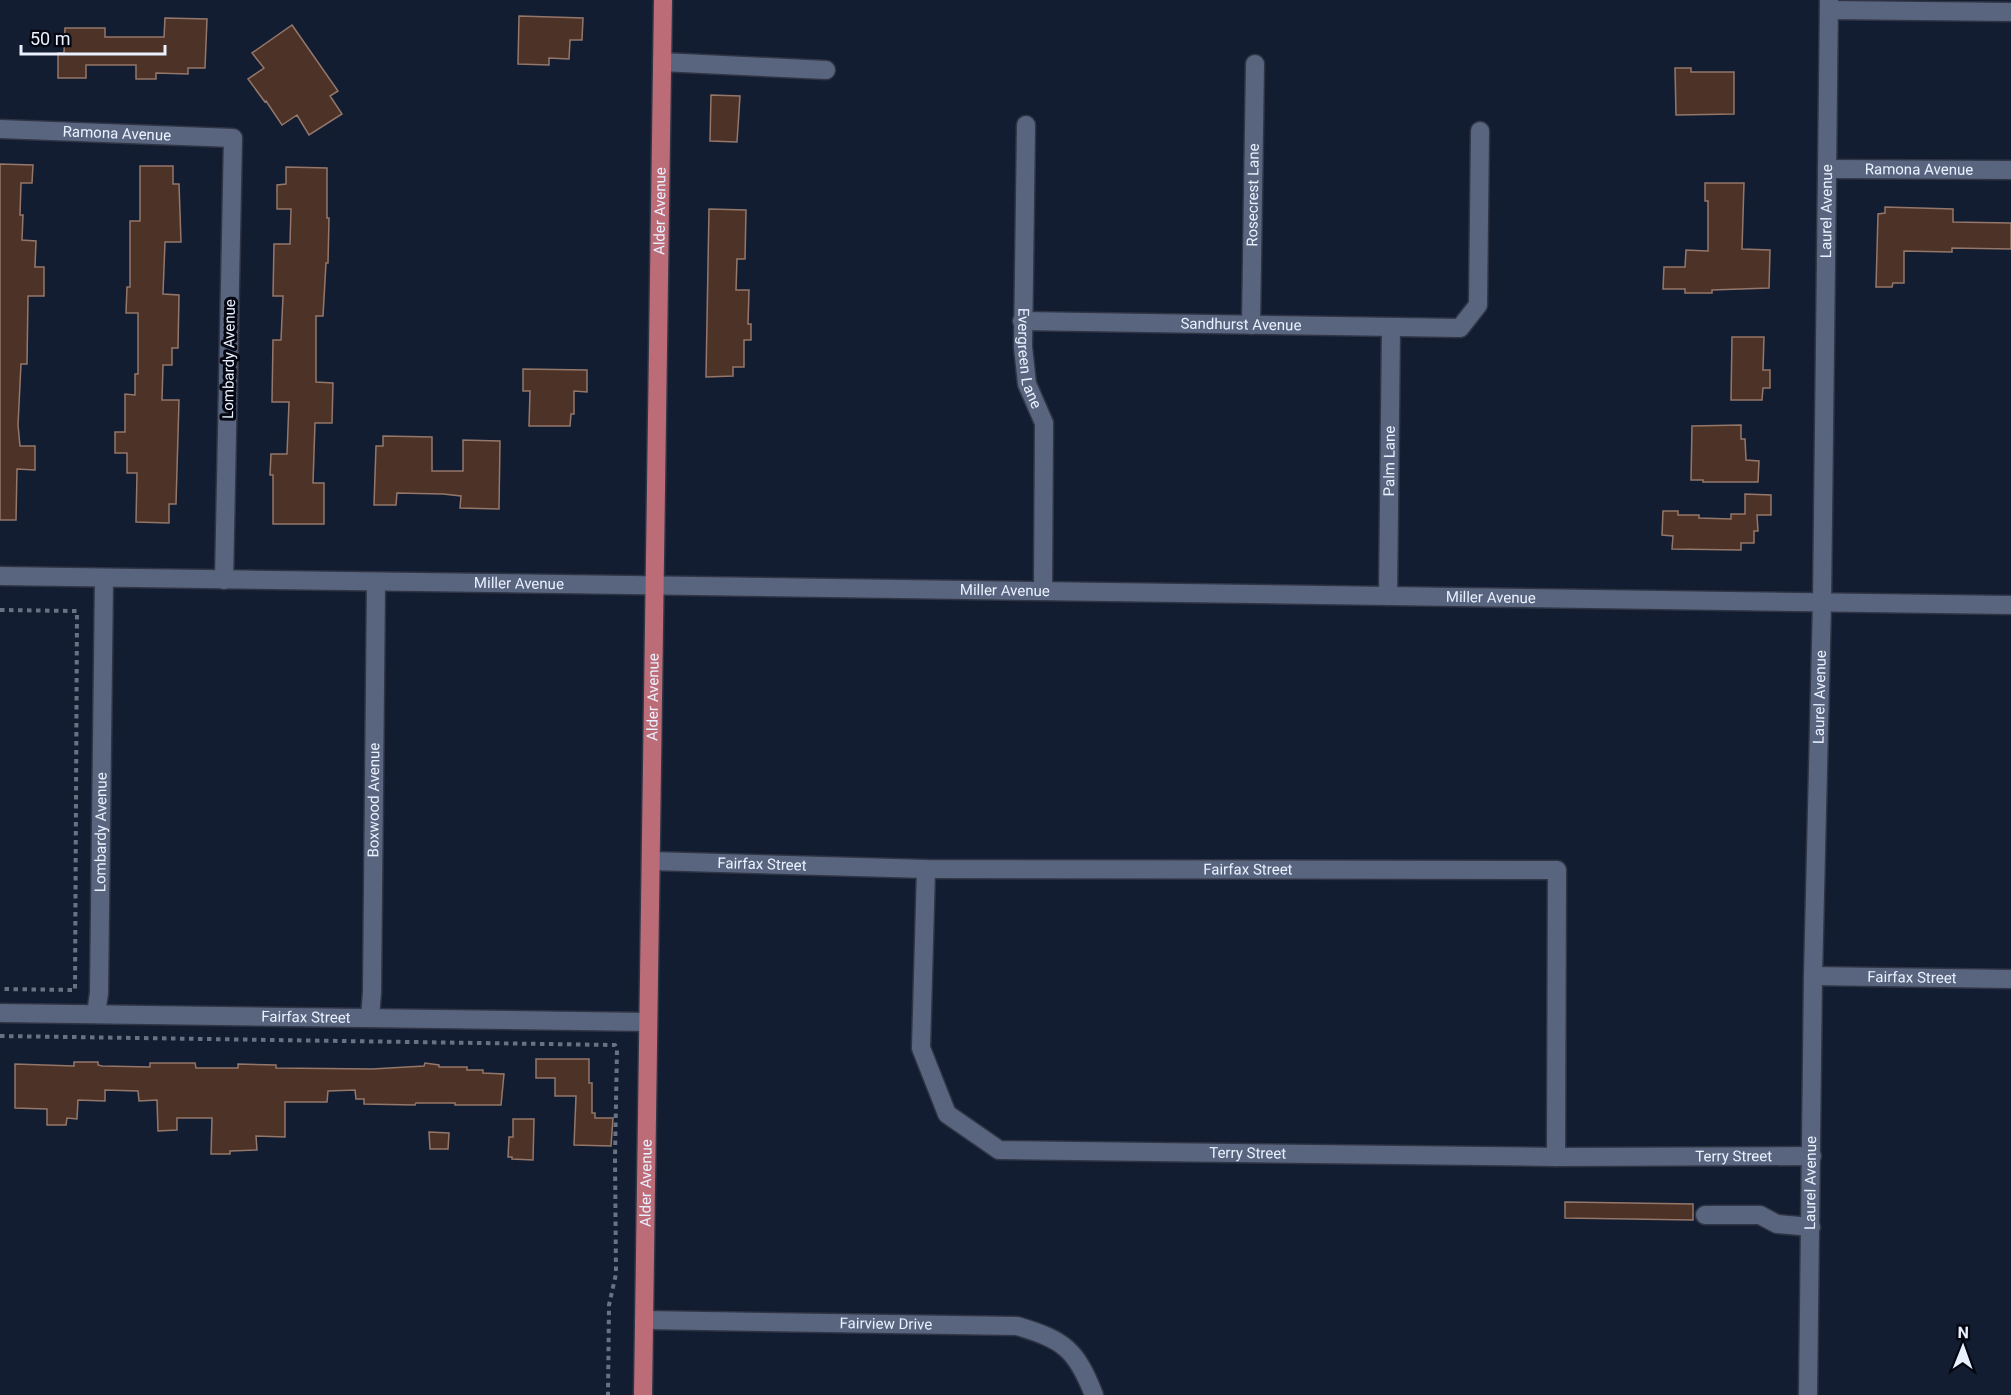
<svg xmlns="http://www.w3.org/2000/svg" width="2011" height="1395" font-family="Roboto,sans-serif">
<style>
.building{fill:#4c3227;stroke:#95776a;stroke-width:1.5}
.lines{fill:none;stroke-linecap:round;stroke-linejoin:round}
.minor-casing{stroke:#303546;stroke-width:21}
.major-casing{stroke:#303546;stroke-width:21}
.path{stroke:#697284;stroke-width:4;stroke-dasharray:4.5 4.5;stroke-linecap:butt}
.minor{stroke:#59657e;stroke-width:18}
.major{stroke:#bb6c77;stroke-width:18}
.labels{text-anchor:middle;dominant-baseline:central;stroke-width:6;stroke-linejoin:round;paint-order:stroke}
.street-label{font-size:15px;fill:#e9f0ff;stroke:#040710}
</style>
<rect width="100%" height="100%" fill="#131d31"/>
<path class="building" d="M519,16L583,18L582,40H570L569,59L549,58V65L518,64Z
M165,18L207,19L205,68H188V74L156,73V79H136V65H86V78H58V53H64L65,28H105V37H164Z
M292,25L338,91L330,96L342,114L309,135L297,115L282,125L266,101L265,102L248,79L264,68L252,53Z
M1675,68H1691V72H1734V114L1676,115Z
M711,95L740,96L737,142L710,141Z
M0,164L33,165L32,183H21L20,215H23L22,240L36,241L35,267H44V296H28L27,364H21L18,425L20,446H35V470L17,469L16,520H0Z
M140,166H173V184H179L181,242H165L163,294L179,295L178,348H172V365H163L162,400H179L176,504H169V523L136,522L137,473H127V453H115V432H125V394L135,395V374H138V313H126L127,287H130V221H140Z
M286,167L327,168V218H329L328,263H326L323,316H316V382L333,383L332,423H315L313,483H324V524H273V475H270L271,454H287L289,402H272L273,340H281L283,296H273L274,244H290L291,209H277V185L286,184Z
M1705,183H1744L1742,249L1770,250L1769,288L1712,290V293H1685V289H1663L1664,267H1685L1686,250L1708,251V201H1705Z
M1885,207L1953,209V222L2011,223V249L1952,248V252L1904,251V283H1893L1892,287H1876L1878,214L1885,213Z
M709,209L746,210L745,259H737L736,290H749L748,324H751V340H744V367H733V376L706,377Z
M1732,337H1764L1763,370H1770V388H1763L1762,400H1731Z
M523,369L587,370V392L574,391V414H571L570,426H529L530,391H523Z
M1741,425V439H1745L1746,460L1759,461L1758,482H1703V480H1691L1692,426Z
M383,436L432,437V471H463V440L500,441L499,509L460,508L461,496L443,494L397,493L396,505H374L376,446H383Z
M1745,494L1771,495V515H1757L1758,531H1754V543H1741V550L1672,549L1673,536L1662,535L1663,511H1678V515H1699V518L1731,519V514H1745Z
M536,1059H589V1083H592V1113H595V1118H613L611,1146L574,1145L576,1096H555V1078H536Z
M74,1062H98V1065L102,1066L150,1067V1063H195L196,1068H238V1064L276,1065V1068L372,1069L424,1066L425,1063L439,1065V1067H467V1070H483V1073L504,1074L501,1105H455V1103H416L415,1105L364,1104V1099H356L355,1090L328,1091L327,1102H285V1137L256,1136L257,1150L230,1151V1154H211L212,1118H177V1130L158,1131L157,1100L139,1101L138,1091L105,1090V1101L78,1100L77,1119L67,1118L66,1125H47V1109L15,1108V1064L74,1066Z
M513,1119H534L533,1160L512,1159V1157H508L509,1137H513Z
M429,1132L449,1133L448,1149H430Z
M1565,1202L1693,1204V1220L1565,1218Z"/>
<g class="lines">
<g class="minor-casing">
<g id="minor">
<path d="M1829,10L2011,12"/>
<path d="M662,62L826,70"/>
<path id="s1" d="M1026,125L1023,347L1027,384L1044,423L1043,590"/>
<path id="s2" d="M0,129L233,138L224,580"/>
<path id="s3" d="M1827,169L2011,170"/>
<path id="s4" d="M1022,321L1460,328L1478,305L1480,131"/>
<path id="s5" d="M1251,325L1255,64"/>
<path id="s6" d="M0,576L2011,605"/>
<path id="s7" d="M1388,596L1391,327"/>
<path id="s8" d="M651,861L926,869L1557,870L1556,1157"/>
<path id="s9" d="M926,869L921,1048L947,1114L999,1150L1556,1157L1812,1156"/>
<path id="s10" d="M1813,976L2011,979"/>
<path id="s11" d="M0,1013L648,1022"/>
<path id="s12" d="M96,1014L99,993L104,578"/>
<path id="s13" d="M370,1018L372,992L376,582"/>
<path d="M1705,1215H1760L1777,1224L1811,1227"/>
<path id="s14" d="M644,1320L1017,1326C1064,1340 1076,1349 1094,1395"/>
<path id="s15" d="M1808,1395L1813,976L1822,603L1829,0"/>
</g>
</g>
<g class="major-casing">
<g id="major">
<path id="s16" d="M643,1395L663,0"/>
</g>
</g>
<path class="path" d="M0,610L77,611L75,990L0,989
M0,1036L615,1045L617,1049L615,1157L616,1274L609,1305L608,1395"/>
<use href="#minor" class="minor"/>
<use href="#major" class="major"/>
</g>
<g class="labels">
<g class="street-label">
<text stroke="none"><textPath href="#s2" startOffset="117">Ramona Avenue</textPath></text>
<text stroke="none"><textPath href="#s3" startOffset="92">Ramona Avenue</textPath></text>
<text stroke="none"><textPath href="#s5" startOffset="130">Rosecrest Lane</textPath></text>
<text stroke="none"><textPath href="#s16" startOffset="1184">Alder Avenue</textPath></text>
<text stroke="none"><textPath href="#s15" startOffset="1184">Laurel Avenue</textPath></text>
<text stroke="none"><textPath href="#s4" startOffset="219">Sandhurst Avenue</textPath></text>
<text stroke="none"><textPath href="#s1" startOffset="234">Evergreen Lane</textPath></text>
<text transform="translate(229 359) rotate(-89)">Lombardy Avenue</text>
<text stroke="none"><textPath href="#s7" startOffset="135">Palm Lane</textPath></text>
<text stroke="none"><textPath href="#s6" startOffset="519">Miller Avenue</textPath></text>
<text stroke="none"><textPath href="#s6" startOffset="1005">Miller Avenue</textPath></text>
<text stroke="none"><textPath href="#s6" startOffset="1491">Miller Avenue</textPath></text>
<text stroke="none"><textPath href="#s16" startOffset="698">Alder Avenue</textPath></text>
<text stroke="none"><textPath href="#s15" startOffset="698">Laurel Avenue</textPath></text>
<text stroke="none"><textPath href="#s13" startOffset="218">Boxwood Avenue</textPath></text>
<text stroke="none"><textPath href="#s12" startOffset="182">Lombardy Avenue</textPath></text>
<text stroke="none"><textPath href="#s8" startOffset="111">Fairfax Street</textPath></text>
<text stroke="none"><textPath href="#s8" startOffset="597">Fairfax Street</textPath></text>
<text stroke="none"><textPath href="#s10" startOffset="99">Fairfax Street</textPath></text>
<text stroke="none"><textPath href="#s11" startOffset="306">Fairfax Street</textPath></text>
<text stroke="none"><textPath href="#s9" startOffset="562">Terry Street</textPath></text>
<text stroke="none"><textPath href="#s9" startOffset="1048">Terry Street</textPath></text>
<text stroke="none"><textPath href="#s16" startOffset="212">Alder Avenue</textPath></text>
<text stroke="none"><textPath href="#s15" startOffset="212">Laurel Avenue</textPath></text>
<text stroke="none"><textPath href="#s14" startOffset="242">Fairview Drive</textPath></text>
</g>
</g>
<g transform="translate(1963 1347) rotate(1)" stroke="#040710" stroke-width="4.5" paint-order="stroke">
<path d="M0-4.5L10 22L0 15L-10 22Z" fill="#e9f0ff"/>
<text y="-9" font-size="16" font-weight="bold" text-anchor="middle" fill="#e9f0ff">N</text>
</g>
<path d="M21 45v9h144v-9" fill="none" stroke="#e9f0ff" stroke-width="3"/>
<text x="30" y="45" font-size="18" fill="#e9f0ff" stroke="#040710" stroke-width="4.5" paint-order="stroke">50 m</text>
</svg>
